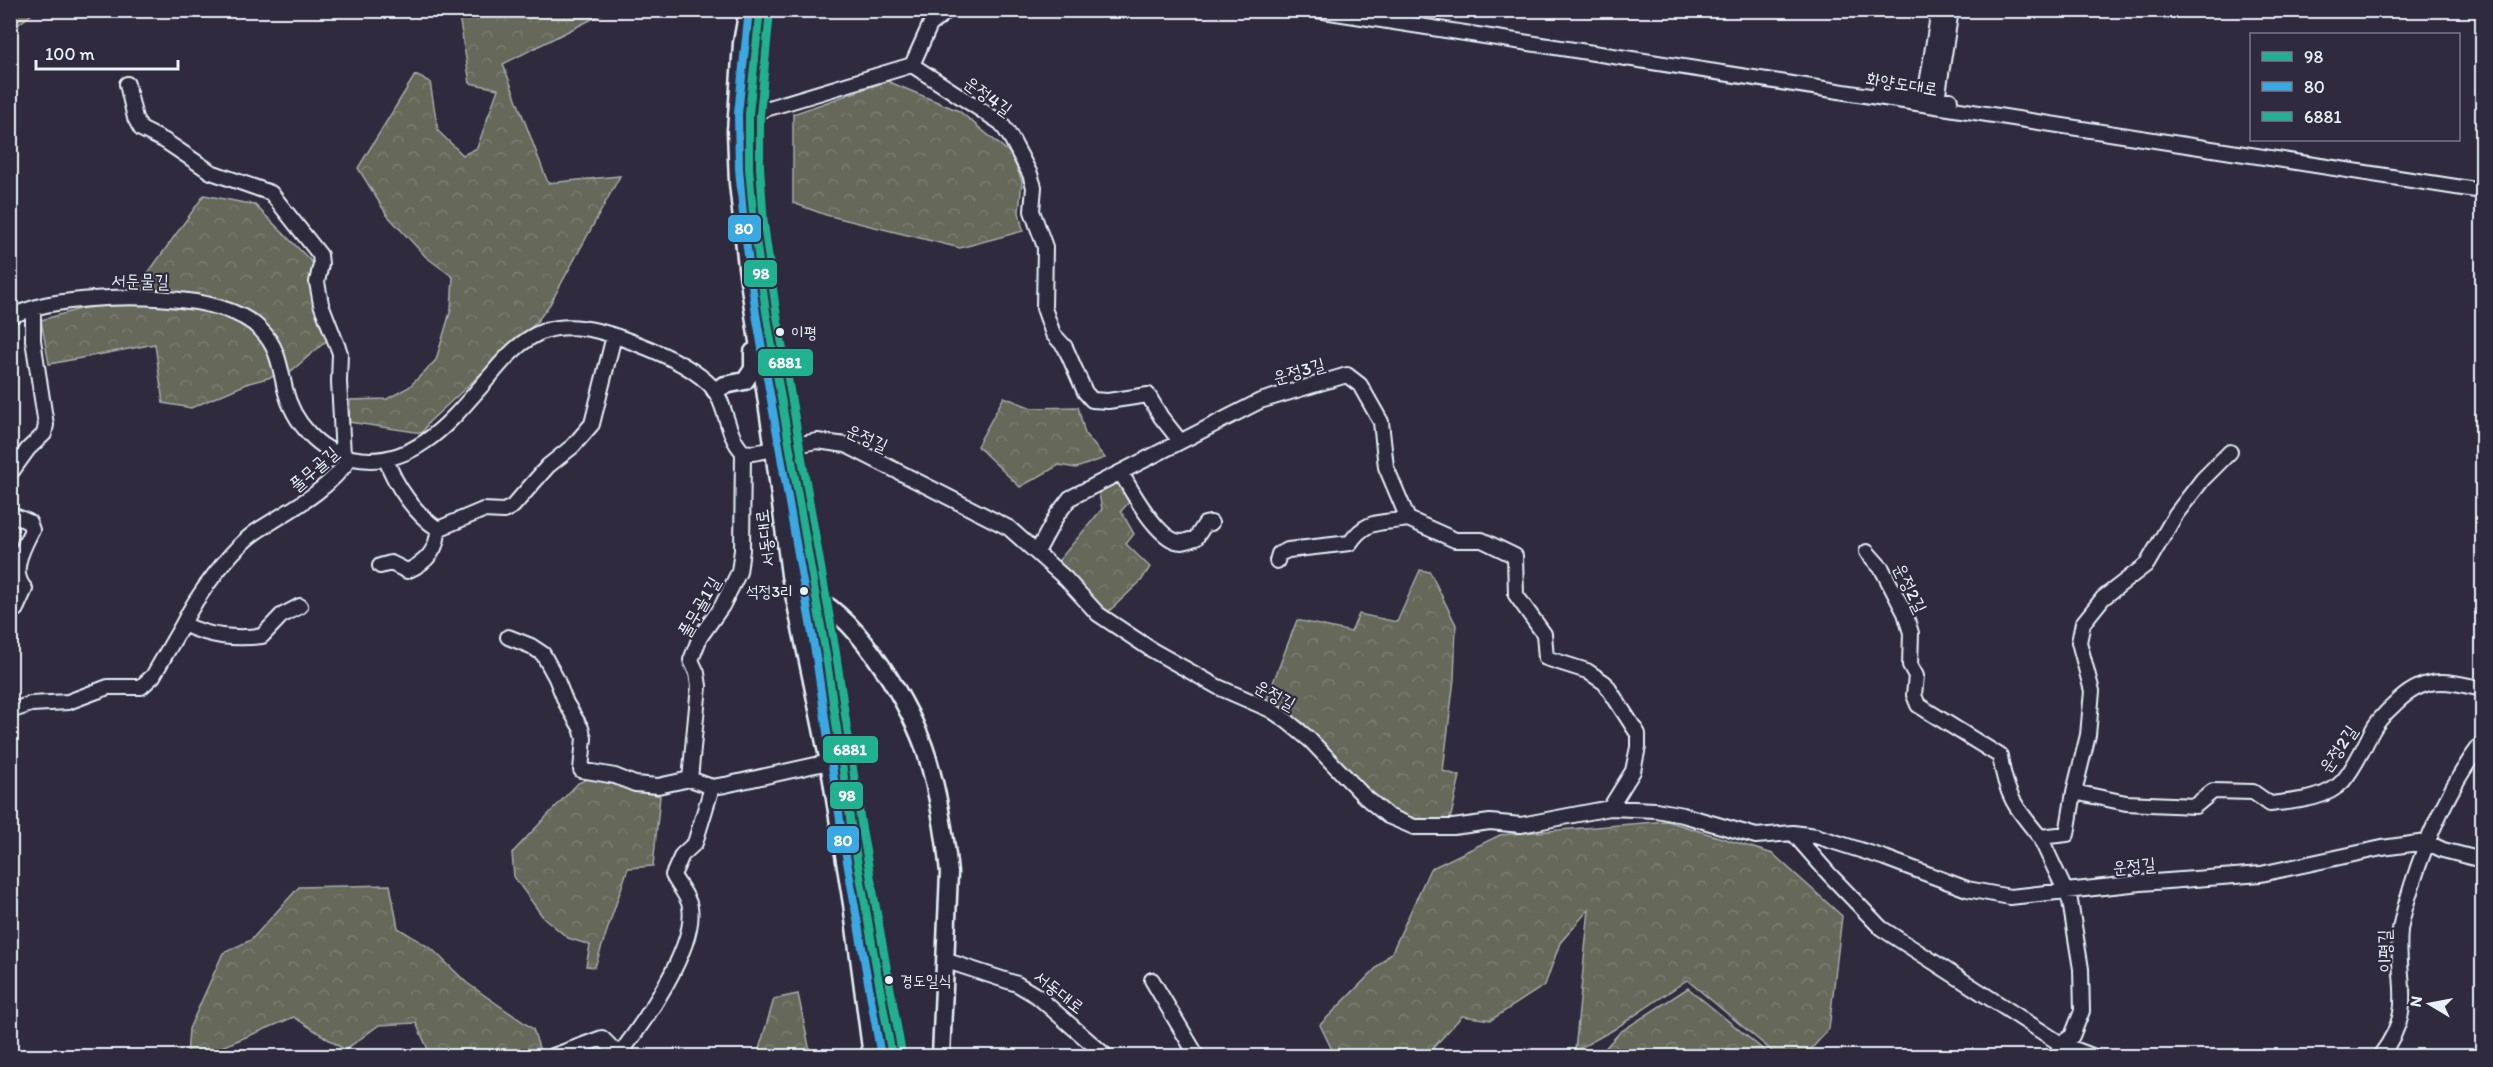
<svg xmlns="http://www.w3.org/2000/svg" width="2493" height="1067" font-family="Itim,'Poor Story',sans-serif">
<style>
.forest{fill:url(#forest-crowns);stroke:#a7aca9;stroke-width:1.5}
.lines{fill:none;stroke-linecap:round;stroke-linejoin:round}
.minor-casing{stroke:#e8f1f8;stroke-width:18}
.major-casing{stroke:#e8f1f8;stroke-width:21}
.minor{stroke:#2f2a3d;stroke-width:14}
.major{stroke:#2f2a3d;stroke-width:16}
.bus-1-casing{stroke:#2f2a3d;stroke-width:12}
.bus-2-casing{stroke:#2f2a3d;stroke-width:12}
.bus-3-casing{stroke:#2f2a3d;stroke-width:12}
.bus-1{stroke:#20b190;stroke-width:8}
.bus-2{stroke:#3aa8e2;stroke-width:8}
.bus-3{stroke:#20b190;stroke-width:8}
.bus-dot{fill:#e8f1f8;stroke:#2f2a3d;stroke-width:2}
.labels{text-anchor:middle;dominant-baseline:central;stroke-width:4.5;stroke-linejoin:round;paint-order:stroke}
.bus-label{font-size:16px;fill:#e8f1f8;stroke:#2f2a3d;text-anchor:start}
.street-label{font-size:18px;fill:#e8f1f8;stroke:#2f2a3d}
.line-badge{stroke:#2f2a3d;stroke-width:2}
.badge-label{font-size:16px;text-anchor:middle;font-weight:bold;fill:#fff}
</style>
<defs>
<pattern id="forest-crowns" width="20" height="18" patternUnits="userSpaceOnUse" patternTransform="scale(1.5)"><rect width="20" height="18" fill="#66685a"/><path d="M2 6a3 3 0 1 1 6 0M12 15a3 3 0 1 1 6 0" fill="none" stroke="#7c7e72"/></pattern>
</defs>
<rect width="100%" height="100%" fill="#2f2a3d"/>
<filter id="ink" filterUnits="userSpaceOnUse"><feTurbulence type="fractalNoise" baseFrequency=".0167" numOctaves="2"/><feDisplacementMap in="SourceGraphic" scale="12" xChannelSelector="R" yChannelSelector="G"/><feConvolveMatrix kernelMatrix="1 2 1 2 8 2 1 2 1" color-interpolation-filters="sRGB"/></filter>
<g filter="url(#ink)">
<path class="forest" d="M11,10H36V11L11,30Z
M469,10L608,11L503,64L548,183L620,176L550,304L536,323L429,422L422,433L349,422L350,400L387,399L409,387L436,360L451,309L453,277L426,257L387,215L358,168L415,75L430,82L438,131L463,155L477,148L498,89L470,83L459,16Z
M887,81L959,111L1011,154L1022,181L1019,212L1023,231L960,248L826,215L793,203V114Z
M204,195L255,205L316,266L331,337L290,372L249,383L191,408L163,403L155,344L49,364L41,320L133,294Z
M1004,397L1032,408L1078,407L1085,434L1105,458L1076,468L1059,465L1020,487L977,446Z
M1119,478L1131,500L1121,511L1134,534L1126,544L1150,567L1141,581L1107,613L1049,572L1102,509L1098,489Z
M1420,570L1430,572L1456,625L1454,679L1443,771L1460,776L1450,820L1417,819L1391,811L1362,785L1304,723L1266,701L1297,620L1351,632L1359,614L1397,622Z
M589,778L660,796L653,866L628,868L595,967L586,966L590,945L568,938L543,917L514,877L512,853L578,783Z
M1667,821L1773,854L1842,916L1829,1029L1805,1056H1778L1687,980L1613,1030L1575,1051L1589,909L1560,943L1545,985L1491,1020L1462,1016L1433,1048L1431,1056H1335L1320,1025L1392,952L1430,869L1500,835Z
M390,885L398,928L432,949L467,983L533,1029L540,1051L537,1056H431L416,1023L379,1025L345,1050L294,1017L210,1052L206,1056H187L189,1029L223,953L251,940L299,887Z
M1688,988L1771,1056H1598L1620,1032Z
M798,994L811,1056H757L774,999Z"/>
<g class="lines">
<g class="minor-casing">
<path id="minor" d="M1317,10L2482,191
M912,65L930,25L948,10
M127,84L135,118L141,129L165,141L211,172L271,193L320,255L321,264L317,282L321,304L340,353L339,382L343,455
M1880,89L1950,100
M1924,103L1939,10
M1936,106L1951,10
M749,114L912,65L1001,123L1011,138L1030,174L1034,187L1032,211L1045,247L1044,308L1053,334L1065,347L1085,392L1092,400L1108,401L1148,395L1161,417L1180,441
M10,316C23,312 37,306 50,304C104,295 221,289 261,330C278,347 280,367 285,389C293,422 318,451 352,458C415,471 454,417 491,375C506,357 522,339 544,331C570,323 596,329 621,338C650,348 685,362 707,382C728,400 724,433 743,452L753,453L817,441L846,445L1009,528L1066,579L1098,614L1152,650L1218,687L1271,710L1287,721L1310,740L1364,796L1388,816L1414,827H1453L1490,822L1521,825L1610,808L1656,810L1683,815L1756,836L1793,833L1816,836L1885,858L1967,889L2010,897L2141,883L2261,874L2382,848L2426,842L2443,850L2482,860
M743,452L742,550L739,572L722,606L700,637L691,660L697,673L699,686L690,779L712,787L725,785L838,760
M386,459C395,485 415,514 438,529
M1121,473C1132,491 1159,543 1182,542C1187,541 1192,539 1196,538L1205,524L1211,523
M10,474L28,449L44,434L46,425L33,340V309
M10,514L29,522L32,530C23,548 9,572 25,589L16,609L10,612
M1037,552L1057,515L1070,498L1260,401L1347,375L1360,385L1381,422L1386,467L1408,519L1455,540H1482L1515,556L1516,595L1544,634L1546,658L1587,671L1605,683L1638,734V747L1633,771L1610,808
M1867,552L1882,569L1905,613L1911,633L1910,665L1916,676L1914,695L1918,705L2000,756C2006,796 2015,807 2040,837
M1277,561L1279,554L1288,550L1350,543C1367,518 1381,524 1408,519
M380,566L391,563L407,571C426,563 438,550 438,529L483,510L504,511L513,506L548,466L573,446L592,424L614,336
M300,606L281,616L262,636C233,639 210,637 183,624C196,596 232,548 257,531C291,509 327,492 350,458
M508,637L531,646L543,654L556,678L566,703L581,728L584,738L581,770L615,776L635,784L658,786L690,779
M10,711L31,704L68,702L108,687H141L153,676L183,624
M2074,792L2126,803L2195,806L2213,791L2253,792L2270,804C2293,801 2326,800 2343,781C2355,767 2363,749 2371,733C2376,723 2385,713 2394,705C2424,675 2444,680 2482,689
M1793,833L1829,874L1881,928L2061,1044L2092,1056
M947,961L1017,984L1037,996L1106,1056
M1152,980L1197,1056
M553,1056L602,1038L619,1055C642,1025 697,947 690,907C689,897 677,884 673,875L682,855L695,843L712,787
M2056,1056L2061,1044L2072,1036L2082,1011L2081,969L2070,901L2040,837L2067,834L2074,792L2088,735L2092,691L2079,642L2083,623L2103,598L2147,564L2176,514L2203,479L2230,452
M2380,1056C2418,1007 2395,982 2400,930C2402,915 2408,899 2412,885C2428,835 2450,785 2482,743"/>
</g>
<g class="major-casing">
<path id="major" d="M748,10L742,43L736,131L738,183L747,267L774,450L790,575L829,762L852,904L872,1056
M760,10L749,114V167L754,225L766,312L826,655L851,825L892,1056
M715,390L725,385L745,381L753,369V352
M815,598C861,622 912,707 927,756C938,793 945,834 949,873L941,1056"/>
</g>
<use href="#minor" class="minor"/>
<use href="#major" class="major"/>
<g class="bus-1-casing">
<path id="bus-1" d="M760,10L749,114V167L754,225L766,312L826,655L851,825L892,1056"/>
</g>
<g class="bus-2-casing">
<path id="bus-2" d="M749,10L738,114L739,168L744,226L756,314L816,657L841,827L881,1056"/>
</g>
<g class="bus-3-casing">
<path id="bus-3" d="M770,11L760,115V167L764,224L776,310L836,653L861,823L902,1054"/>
</g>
<use href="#bus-1" class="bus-1"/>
<use href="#bus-2" class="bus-2"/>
<use href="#bus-3" class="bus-3"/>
</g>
</g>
<g class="bus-dot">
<circle cx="780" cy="332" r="5"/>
<circle cx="804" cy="591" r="5"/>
<circle cx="889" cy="980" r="5"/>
</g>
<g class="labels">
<g class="bus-label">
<text x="791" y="332">이평</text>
<text x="793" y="591" text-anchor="end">석정3리</text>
<text x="900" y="980">경도일식</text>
</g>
<g class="street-label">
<text transform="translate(1902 84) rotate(9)">화양도대로</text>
<text transform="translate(988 96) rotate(36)">운정4길</text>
<text transform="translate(140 281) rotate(1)">서둔물길</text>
<text transform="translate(1299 371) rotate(-16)">운정3길</text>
<text transform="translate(867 438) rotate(24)">운정길</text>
<text transform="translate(314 469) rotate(-41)">풀무골길</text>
<text transform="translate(765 538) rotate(-97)">서동대로</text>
<text transform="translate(1910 588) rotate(64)">운정2길</text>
<text transform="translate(699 607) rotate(-60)">풀무골1길</text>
<text transform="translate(1275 695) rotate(29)">운정길</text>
<text transform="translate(2338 749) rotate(-56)">운정2길</text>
<text transform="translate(2134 866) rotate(-5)">운정길</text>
<text transform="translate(2385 951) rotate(-91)">이평길</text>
<text transform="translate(1059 992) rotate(38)">서동대로</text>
</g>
</g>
<g class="line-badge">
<rect x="727" y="214" width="35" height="29" rx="6" fill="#3aa8e2"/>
<rect x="743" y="259" width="35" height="29" rx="6" fill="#20b190"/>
<rect x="757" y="348" width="57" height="29" rx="6" fill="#20b190"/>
<rect x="822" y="735" width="57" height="29" rx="6" fill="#20b190"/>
<rect x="829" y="781" width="35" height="29" rx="6" fill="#20b190"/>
<rect x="826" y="825" width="34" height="29" rx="6" fill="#3aa8e2"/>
</g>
<g class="badge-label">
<text x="744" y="234">80</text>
<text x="761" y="279">98</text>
<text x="785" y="368">6881</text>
<text x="850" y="755">6881</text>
<text x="847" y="801">98</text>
<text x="843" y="846">80</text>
</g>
<rect width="2493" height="1067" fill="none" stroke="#2f2a3d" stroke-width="36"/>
<rect x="18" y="18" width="2457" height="1031" fill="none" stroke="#e8f1f8" stroke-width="2" filter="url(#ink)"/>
<rect x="2250" y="33" width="210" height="108" fill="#2f2a3d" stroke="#797a88" stroke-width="1.5"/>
<rect x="2262" y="52" width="30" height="9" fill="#20b190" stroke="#797a88" stroke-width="1.5"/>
<text x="2304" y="63" font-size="18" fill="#e8f1f8">98</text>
<rect x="2262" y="82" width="30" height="9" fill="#3aa8e2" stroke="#797a88" stroke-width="1.5"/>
<text x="2304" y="93" font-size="18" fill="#e8f1f8">80</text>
<rect x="2262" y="112" width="30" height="9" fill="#20b190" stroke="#797a88" stroke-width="1.5"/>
<text x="2304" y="123" font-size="18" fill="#e8f1f8">6881</text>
<g transform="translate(2430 1004) rotate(280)" stroke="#2f2a3d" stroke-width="4.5" paint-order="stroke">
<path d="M0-4.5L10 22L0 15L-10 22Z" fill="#e8f1f8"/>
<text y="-9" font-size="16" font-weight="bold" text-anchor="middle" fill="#e8f1f8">N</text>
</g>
<path d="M36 60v9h142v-9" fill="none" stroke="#e8f1f8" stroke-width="3"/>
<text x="45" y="60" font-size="18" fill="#e8f1f8" stroke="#2f2a3d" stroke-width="4.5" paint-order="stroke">100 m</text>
</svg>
